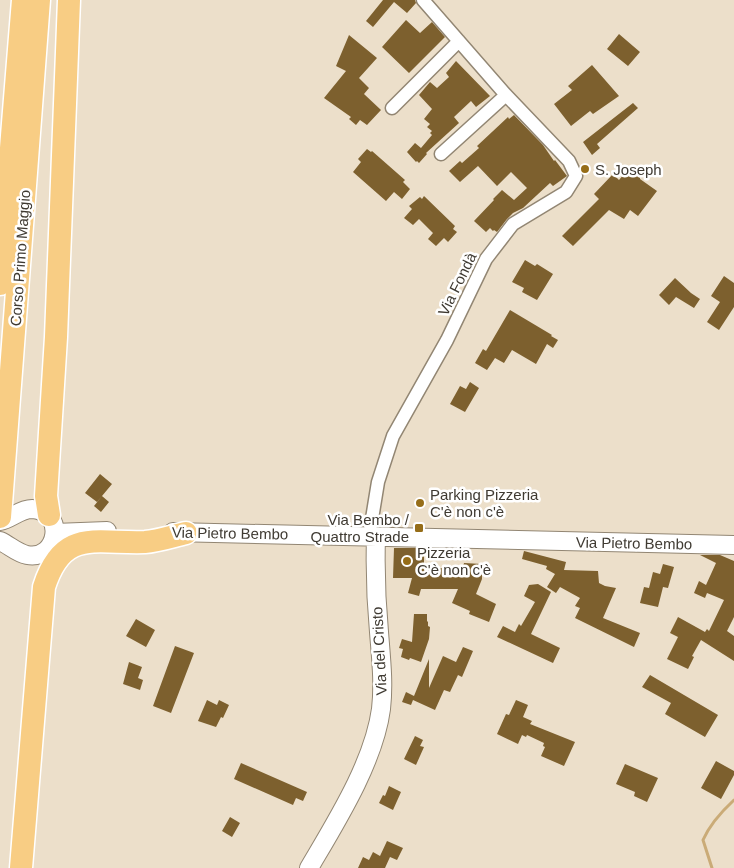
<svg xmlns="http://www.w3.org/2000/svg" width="734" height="868" font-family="Helvetica,sans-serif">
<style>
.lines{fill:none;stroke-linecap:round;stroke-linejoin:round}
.stream{stroke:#caab77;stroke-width:3}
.building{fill:#7d602e}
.street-casing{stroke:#928673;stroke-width:15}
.secondary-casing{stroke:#928673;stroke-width:20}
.highway-casing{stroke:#fff;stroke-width:25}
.street{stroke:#fff;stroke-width:12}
.secondary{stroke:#fff;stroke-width:18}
.highway{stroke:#f8cd84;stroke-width:22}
.poi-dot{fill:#966d18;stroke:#fff;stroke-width:2}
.labels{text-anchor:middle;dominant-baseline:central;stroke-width:5;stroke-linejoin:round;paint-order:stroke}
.poi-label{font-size:15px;fill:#3f3a32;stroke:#fff;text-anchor:start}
.street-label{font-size:15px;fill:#3f3a32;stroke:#fff}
</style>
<rect width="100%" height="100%" fill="#ecdfca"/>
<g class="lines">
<path class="stream" d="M712,868L703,840C710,824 721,812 734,800"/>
</g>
<path class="building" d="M383,0H415L416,3L407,13L394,2L373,27L366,21Z
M406,20L420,33L432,22L445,37L409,73L382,47Z
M619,34L640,52L628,66L607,49Z
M349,35L377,58L359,78L369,88L364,94L381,110L367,125L360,120L356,125L349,119L351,117L324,98L346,71L336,66Z
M456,61L490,96L476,107L471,101L454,117L459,123L426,153L427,154L419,163L417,161L416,162L407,152L415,143L421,148L432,135L430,133L432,131L427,127L430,124L424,119L432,109L419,95L430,82L437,88L449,77L446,73Z
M592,65L619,96L593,114L590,111L571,126L554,104L572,90L568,86Z
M633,103L638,108L597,144L600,148L592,155L583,142Z
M514,115L543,145L554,161L555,160L567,176L553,186L550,183L523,208L513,213L507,219L497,232L494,230L493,231L490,228L486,232L474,221L494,200L493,199L502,190L514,200L527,188L511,172L497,186L478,166L460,182L449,171L460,161L462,163L479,148L477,146L508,117L509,119Z
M367,149L371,152L372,151L405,180L403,182L410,189L402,199L394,192L386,201L353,172L361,162L358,159Z
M629,168L640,178V179L657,191L638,216L630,210L624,219L609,210L573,246L562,236L599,199L594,194L613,174L619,180Z
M424,196L455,226L453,229L457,232L448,242L444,238L436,246L428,239L433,233L419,219L413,225L404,218L412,209L409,206L420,197L422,199Z
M525,260L535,266L537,264L553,274L537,300L522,292L524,288L512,282Z
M724,276L734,283V307L719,330L707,322L720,302L711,296Z
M675,278L691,293L700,299L694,308L676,297L669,305L659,295Z
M510,310L552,335L551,336L558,340L553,348L547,344L536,364L512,350L504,363L495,358L487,370L475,363L483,349L486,351Z
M470,382L479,388L465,412L450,404L460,386L466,389Z
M100,474L112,484L97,502L85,493Z
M102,496L109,502L101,512L94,506Z
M394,548H418V556H424V568H463L464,563L482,564V579L476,594L496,604L489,622L469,614L470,611L452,603L458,589H421L419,596L408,593L412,578H393Z
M524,551L566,562L564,570L598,571L599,583L605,586L616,588L603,618L640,633L634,647L575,618L580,608L575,606L580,598L560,587L556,593L547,587L555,574L546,569L547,566L522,559Z
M700,555H720L734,561V617L727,631L734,636V661L701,640L692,656L694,657L688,669L667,659L678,637L670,633L678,617L705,632L707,629L709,631L724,600L707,593L705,598L694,593L699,581L706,585L716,563Z
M663,564L674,567L668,588L663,587L658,607L640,603L644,587L649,588L653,572L660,574Z
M538,584L551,592L531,634L560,648L553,663L497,637L503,626L515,632L519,624L521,626L535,602L524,596L529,585Z
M414,614H427V621L428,622V626L430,627L429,639L421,662L410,658L409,660L401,657L403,649L399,648L402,639L412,642Z
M136,619L155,630L146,647L126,636Z
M175,646L194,653L171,713L153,706Z
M463,647L473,651L462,677L458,675L450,692L444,690L435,710L413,700L411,705L402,702L406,692L414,696L429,659V688L443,656L456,662Z
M129,662L142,667L138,678L143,680L140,690L123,684Z
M650,675L718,715L705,737L665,714L671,703L642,687Z
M207,700L217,705L219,700L229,705L223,718L221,717L216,727L198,721Z
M516,700L528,705L523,717L532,721L530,724L575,742L564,766L541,756L545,747L543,746L544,743L527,735L526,737L522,735L518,744L497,734L506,714L509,715Z
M415,736L423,740L420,746L424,747L416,765L404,759Z
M716,761L734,771V775L721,799L701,788Z
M241,763L307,792L303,801L296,798L293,805L234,779Z
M625,764L658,778L647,802L634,796L635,792L616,784Z
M389,786L401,792L393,810L379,803L383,795L385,796Z
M230,817L240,823L232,837L222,831Z
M387,841L403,848L397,860L390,857L385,868H358L363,857L369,860L373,852L380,856Z"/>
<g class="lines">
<g class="street-casing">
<path id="street" d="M392,108L459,41
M441,154L506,95
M369,537L378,482L393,436L447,340L486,259L513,224L566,192L576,176L569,161L506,95L423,0"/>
</g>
<g class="secondary-casing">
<path id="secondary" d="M0,521C11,519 20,509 32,509C67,511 58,561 27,555C17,553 9,545 0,541
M173,532L734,545
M55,533L107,531
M309,868C336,822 374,762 381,709C384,683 381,658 379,632C376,600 375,569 376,537"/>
</g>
<g class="highway-casing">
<path id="highway" d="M0,284L23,0
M49,515L46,496L56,337L69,0
M0,517L39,0
M21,868L44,587C63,527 96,544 145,542C158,541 173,536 186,533"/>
</g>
<use href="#street" class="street"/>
<use href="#secondary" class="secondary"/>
<use href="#highway" class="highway"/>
</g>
<g class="poi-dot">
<circle cx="585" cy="169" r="5"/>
<circle cx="420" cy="503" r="5"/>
<rect x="414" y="523" width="10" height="10" rx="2.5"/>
<circle cx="407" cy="561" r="5"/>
</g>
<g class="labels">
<g class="poi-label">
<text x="595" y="169">S. Joseph</text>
<text x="430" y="494">Parking Pizzeria<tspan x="430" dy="17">C'è non c'è</tspan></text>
<text x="409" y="519" text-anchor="end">Via Bembo /<tspan x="409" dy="17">Quattro Strade</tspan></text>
<text x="417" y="552">Pizzeria<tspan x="417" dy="17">C'è non c'è</tspan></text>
</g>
<g class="street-label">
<text transform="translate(20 258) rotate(-86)">Corso Primo Maggio</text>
<text transform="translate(457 284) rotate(-64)">Via Fondà</text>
<text transform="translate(230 533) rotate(1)">Via Pietro Bembo</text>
<text transform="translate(634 543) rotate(1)">Via Pietro Bembo</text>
<text transform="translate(379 651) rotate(-93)">Via del Cristo</text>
</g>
</g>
</svg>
